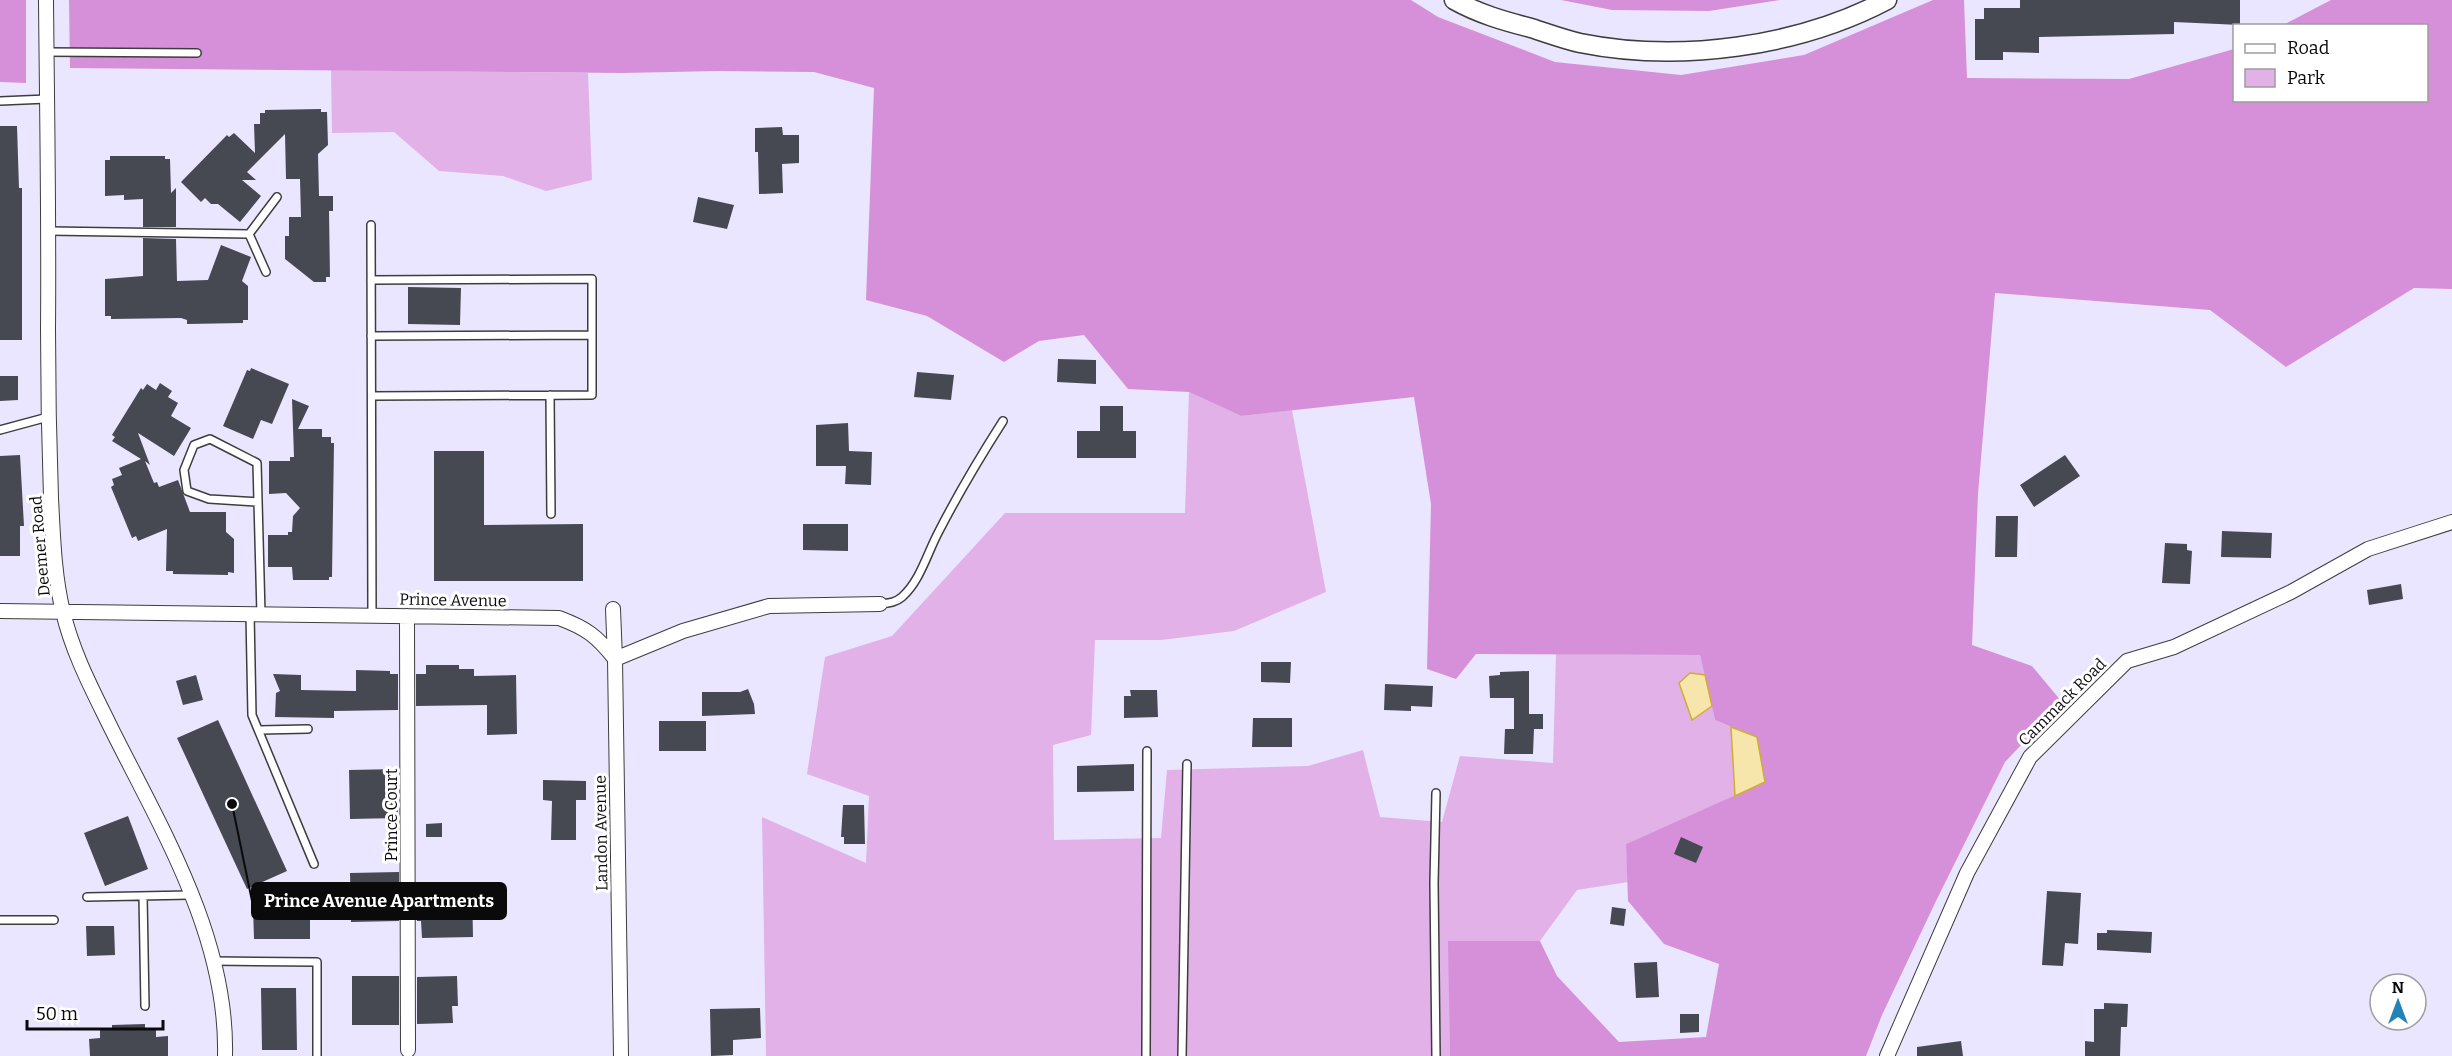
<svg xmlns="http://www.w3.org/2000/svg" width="2452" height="1056" font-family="Bitter,serif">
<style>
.green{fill:#e2b1e8}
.forest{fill:#d690d9}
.water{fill:#f6e6ab;stroke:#ceaf32;stroke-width:1.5}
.building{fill:#464952}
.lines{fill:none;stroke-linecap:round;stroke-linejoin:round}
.service-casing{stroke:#3d3d3d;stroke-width:10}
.minor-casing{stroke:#3d3d3d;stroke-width:16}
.tertiary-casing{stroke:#3d3d3d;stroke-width:21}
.service{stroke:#fff;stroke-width:7}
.minor{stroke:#fff;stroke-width:14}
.tertiary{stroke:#fff;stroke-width:18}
.labels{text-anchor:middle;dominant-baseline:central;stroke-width:6;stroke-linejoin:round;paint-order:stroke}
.street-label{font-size:16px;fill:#0a0a0a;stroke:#fff}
.leader{fill:none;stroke:#0a0a0a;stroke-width:2}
.callout-dot{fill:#0a0a0a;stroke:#fff;stroke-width:2}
.callout{fill:#0a0a0a;stroke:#0a0a0a;stroke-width:2}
.callout-label{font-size:18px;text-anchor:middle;font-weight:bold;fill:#fff}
</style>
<rect width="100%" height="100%" fill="#ebe6ff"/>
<path class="green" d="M331,70L588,73L592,180L546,191L503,176L439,171L394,132L332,133Z
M1189,392L1241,416L1292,410L1326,592L1234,631L1161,640H1095L1091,735L1053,745L1054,840L1161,838L1167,770L1308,766L1363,750L1380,817L1442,822L1460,756L1553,763L1556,654L1700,655L1705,675L1690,673L1692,720L1712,706L1715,720L1731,727L1735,796L1626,844L1628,882L1577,890L1540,941L1449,942L1450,1056H766L762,817L866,863L869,796L807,774L825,657L892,636L1005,513H1185Z"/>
<path class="forest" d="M0,0H26V83L0,82Z
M69,0H1411L1438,17L1555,62L1681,75L1804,55L1933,0H1964L1967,78L2129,79L2234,49V100H2426V26L2283,25L2331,0H2452V289L2414,288L2286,367L2210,310L1995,293L1978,494L1972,645L2032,666L2062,702L2005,762L1936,901L1882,1015L1866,1056H1450L1448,941H1540L1557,976L1619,1042L1706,1037L1719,964L1664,944L1628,901L1626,844L1765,782L1757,738L1715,720L1700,655L1476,654L1456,679L1427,669L1431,504L1414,397L1241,416L1189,392L1128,389L1084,335L1039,341L1004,362L927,316L866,300L874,88L814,72L717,71L623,73L70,68Z
M1561,0H1780L1709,11L1612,10Z"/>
<path class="water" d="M1690,673L1705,675L1712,706L1692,720L1679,683Z
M1731,727L1757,737L1765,782L1735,796Z"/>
<path class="building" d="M2020,0H2240V25L2174,22V34L2039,37V53L2003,52V60H1975V19H1984V8H2020Z
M321,109V112H327L328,145L318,154L319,196H333V211H329L330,277H326V282H314L285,259V236H289V217H301L300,179H286L285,134L247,172L256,180H242L261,196L240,222L218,204H211L205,198L201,202L181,182L227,135L229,137L234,133L255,153L254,124H260V113H265V110Z
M0,126H17L19,188H22V340H0Z
M782,127L783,135H799V163L782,164L783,193L759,194L758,152H755V128Z
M110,156H165V159H170L171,193L176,188V227H143V199L124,200V195L105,196V160H110Z
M698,197L734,205L727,229L693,222Z
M143,238L176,239L177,281L208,280L221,245L251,257L242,281L248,286V320H243V323L187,324V320L181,318L111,319V316H105V279L143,276Z
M408,287L461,288L460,325L408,324Z
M1058,359L1096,360V384L1057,382Z
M251,368L289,384L272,424L261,420L253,439L223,426L247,370L250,371Z
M917,372L954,375L951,400L914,397Z
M0,376H18V400L0,401Z
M160,383L172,391L168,397L178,403L171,416L191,428L174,456L138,433L150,465L145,461L154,483L157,482L159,487L178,480L190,512H226V532L234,539V573L228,572V575L173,574V571H166L167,529L138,541L136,536L132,538L111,487L114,485L112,479L122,475L119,468L141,459L112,441L115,437L112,435L141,388L143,390L147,384L156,390Z
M292,399L309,406L298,429H322V437H331V443H334L332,577H329V580H293L292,567H268V535H288V532H292L293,516L300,508L286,493L269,494V461H290V457H294Z
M1100,406H1123V431H1136V458H1077V431H1100Z
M848,423L849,451L872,452L871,485L845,484L846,466H816V425Z
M434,451H484V525L583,524V581H434Z
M20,455L24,526H20V556H0V456Z
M2065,455L2080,476L2034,507L2020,485Z
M1996,516H2018L2017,557H1995Z
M803,524H848V551L803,550Z
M2222,531L2272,533L2271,558L2221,557Z
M2165,543L2187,544V550L2192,551L2190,584L2162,583Z
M2401,584L2403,599L2369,605L2367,590Z
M1261,662H1291L1290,683L1261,682Z
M426,665H459V669H474V676L516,675L517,734L487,735V705L416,706V674H426Z
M356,670L390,671V674H398V710L334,711V718L275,717L276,693L280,691L273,674L301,675V690L356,691Z
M1529,671V714H1543V729H1534L1533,754H1504L1505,729H1514V698H1490L1489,676L1500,675V672Z
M196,675L203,700L183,705L176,681Z
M1385,684L1433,686L1432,707L1411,706V711L1384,710Z
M748,689L754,704L755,714L702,716V692H740Z
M1130,690H1157L1158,717L1124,718V696H1131Z
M1253,718H1292V747H1252Z
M218,720L287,871L247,889L177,738Z
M659,721H706V751H659Z
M1134,764V791L1077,792V766Z
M398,769V818L350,819L349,770Z
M543,780L586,781V800H576V840H551L552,801L543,800Z
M843,805H864L865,844H844V837H841Z
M128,816L148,869L105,886L84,833Z
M442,823V837H426V824Z
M1681,837L1703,847L1696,863L1674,854Z
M399,872V921L351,922L350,873Z
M472,888L473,937L422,938L421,921H417V889Z
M2047,891L2081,893L2078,944L2065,943L2063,966L2042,965Z
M253,907L310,909V939H254Z
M1612,907L1626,909L1624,926L1610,924Z
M86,926H114L115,955L87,956Z
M2107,930L2152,932L2151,953L2097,950V933H2107Z
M1657,962L1659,997L1636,998L1634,963Z
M352,976H399V1025H352Z
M457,976L458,1006H452L453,1023L417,1024V977Z
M261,988H296L297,1050H262Z
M2104,1003L2128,1004L2127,1027H2121L2120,1056H2085V1041L2094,1042V1009H2104Z
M760,1008L761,1038L733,1040V1055L711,1056L710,1009Z
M1680,1014H1699V1032L1680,1033Z
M145,1024V1029H156V1037L168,1036V1056H90L89,1039L100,1038V1030H112V1025Z
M1961,1041L1963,1056H1917V1047Z"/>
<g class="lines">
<g class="service-casing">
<path id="service" d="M47,52L197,53
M0,101L47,99
M371,225L372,616
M49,231L249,234L277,197
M249,234L266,272
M371,280L592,279V395L372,396
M371,336L592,335
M550,395L551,514
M0,430L48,417
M258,502L209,499L187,491L184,470L194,445L210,439L257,463L261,614
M880,604C888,603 895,603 902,597C920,581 927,554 938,533C958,494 980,457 1003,421
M250,614L252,715L314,864
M259,730L308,729
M143,896L145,1006
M87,897L190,895
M0,920H54
M213,961L317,962V1056
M1146,1056L1147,751
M1182,1056L1187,764
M1436,1056L1434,883L1436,793"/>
</g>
<g class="minor-casing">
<path id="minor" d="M46,0C47,110 49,219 48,329C48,385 49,442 51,498C53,536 54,575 63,612C73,654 93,691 111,728C162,830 228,938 225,1056
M613,609L615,659L621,1056
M0,611L559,618C586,628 597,636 615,659L683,631L769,606L880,604
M407,616L408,1050
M1887,1056L1967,873L2030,757L2127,661L2174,647L2291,592L2368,549L2452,522"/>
</g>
<g class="tertiary-casing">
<path id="tertiary" d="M1454,0C1479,14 1504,21 1531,28C1547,33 1563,39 1580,43C1679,63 1798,47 1887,0"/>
</g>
<use href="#service" class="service"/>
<use href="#minor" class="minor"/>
<use href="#tertiary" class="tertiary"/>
</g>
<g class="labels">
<g class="street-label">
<text transform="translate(40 546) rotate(-95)">Deemer Road</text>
<text transform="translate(453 600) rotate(1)">Prince Avenue</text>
<text transform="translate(2062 702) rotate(-45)">Cammack Road</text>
<text transform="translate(391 815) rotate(-90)">Prince Court</text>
<text transform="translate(601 833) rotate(-91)">Landon Avenue</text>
</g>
</g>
<path class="leader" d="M232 804L252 901"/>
<circle class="callout-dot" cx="232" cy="804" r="6"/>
<rect class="callout" x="252" y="883" width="254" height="36" rx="6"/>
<g class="callout-label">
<text x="379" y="907">Prince Avenue Apartments</text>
</g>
<rect x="2233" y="24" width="195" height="78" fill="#ffffff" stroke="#9d9d9d" stroke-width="1.5"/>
<rect x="2245" y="44" width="30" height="9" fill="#ffffff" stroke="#9d9d9d" stroke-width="1.5"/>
<text x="2287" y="54" font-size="18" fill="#0a0a0a">Road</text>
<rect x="2245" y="69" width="30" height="18" fill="#e2b1e8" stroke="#9d9d9d" stroke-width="1.5"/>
<text x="2287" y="84" font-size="18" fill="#0a0a0a">Park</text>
<g transform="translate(2398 1002)"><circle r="28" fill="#ffffff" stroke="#9d9d9d" stroke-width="1.5"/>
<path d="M0-4.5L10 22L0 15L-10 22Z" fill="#2283b9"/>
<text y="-9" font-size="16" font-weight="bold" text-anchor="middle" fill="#0a0a0a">N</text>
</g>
<path d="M27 1020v9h136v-9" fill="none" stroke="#0a0a0a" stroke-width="3"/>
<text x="36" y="1020" font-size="18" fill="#0a0a0a" stroke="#ffffff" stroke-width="4.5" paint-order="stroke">50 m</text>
</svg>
